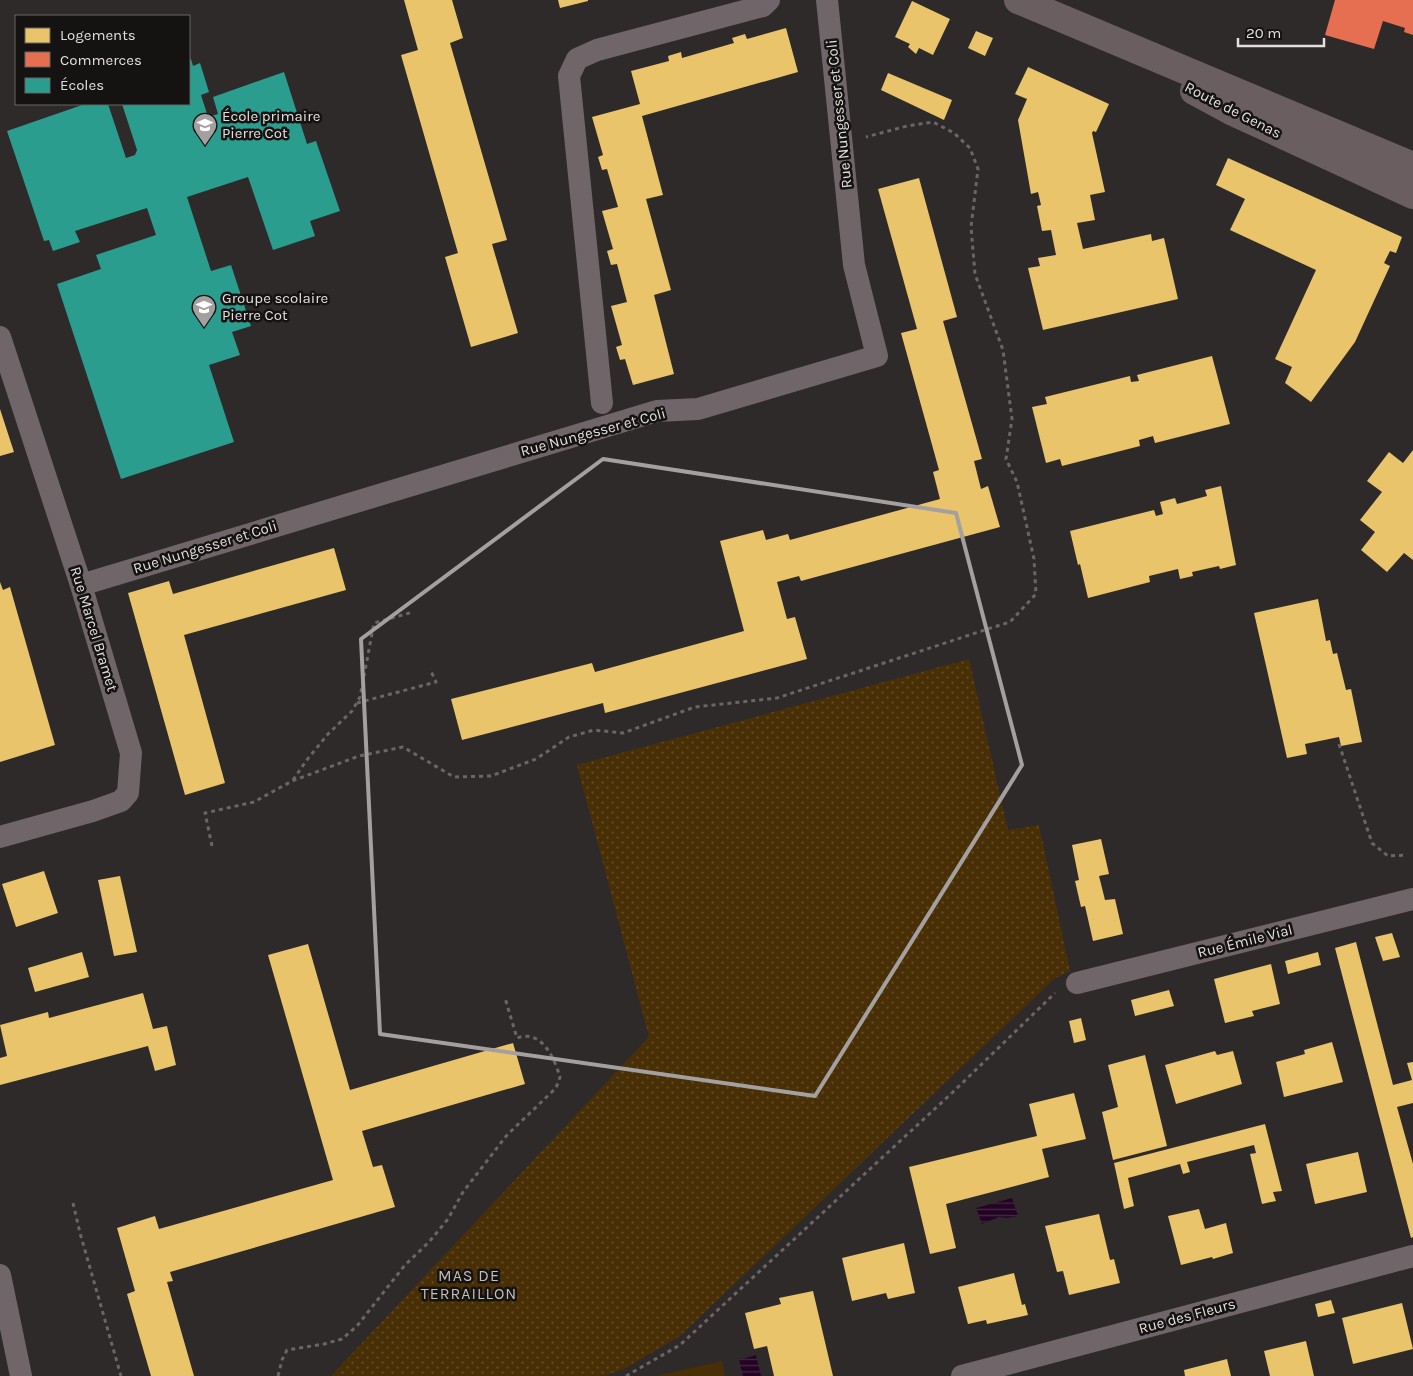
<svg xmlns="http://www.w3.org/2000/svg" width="1413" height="1376" font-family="Karla,sans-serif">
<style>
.grass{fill:url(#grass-dots)}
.pitch{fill:#492f06}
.water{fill:url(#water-rules)}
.homes{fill:#e9c46a}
.shops{fill:#e76f51}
.schools{fill:#2a9d8f}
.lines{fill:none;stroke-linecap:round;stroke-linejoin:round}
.path{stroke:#6c6566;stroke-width:3;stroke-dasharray:4 4;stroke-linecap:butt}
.street{stroke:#706669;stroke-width:22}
.secondary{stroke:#6a5e61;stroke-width:28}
.marked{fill:none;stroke:#a4a0a0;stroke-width:4;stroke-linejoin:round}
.labels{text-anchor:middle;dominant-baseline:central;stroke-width:5;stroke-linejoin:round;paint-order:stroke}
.street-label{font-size:15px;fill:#e4dfdf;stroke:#151212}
.poi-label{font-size:15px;fill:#e4dfdf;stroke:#151212;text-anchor:start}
.neighbourhood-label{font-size:16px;letter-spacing:1px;fill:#c5bcbb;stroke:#151212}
</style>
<defs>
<pattern id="grass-dots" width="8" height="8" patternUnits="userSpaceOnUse" patternTransform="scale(1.25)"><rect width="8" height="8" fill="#492f06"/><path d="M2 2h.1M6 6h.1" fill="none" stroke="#634d2a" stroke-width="1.8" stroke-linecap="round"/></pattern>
<pattern id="water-rules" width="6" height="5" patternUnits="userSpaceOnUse" patternTransform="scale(1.25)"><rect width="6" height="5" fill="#240424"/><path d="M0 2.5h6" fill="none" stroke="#442843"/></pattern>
</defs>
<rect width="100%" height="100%" fill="#2e2a2a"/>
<path class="grass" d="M969,659L1008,830L1039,825L1070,971L1054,979L680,1336L624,1369L604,1376H331L649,1037L577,765Z"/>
<path class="pitch" d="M722,1361L725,1376H657Z"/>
<path class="water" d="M1012,1198L1018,1216L1007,1218L999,1217L982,1224L976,1208Z
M756,1355L761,1376H743L739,1360Z"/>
<path class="homes" d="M404,0H452L463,38L450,43L507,240L492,244L518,333L471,347L445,257L458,253L401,55L418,50Z
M558,0H588V1L560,8Z
M912,1L950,19L933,55L919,48L916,54L908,47L910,44L895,37Z
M786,28L798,72L642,116L663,195L646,199L671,290L654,295L674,374L633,385L625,359L620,360L616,347L622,345L611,306L627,302L617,264L611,265L607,251L613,249L602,211L618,207L607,169L602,170L598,157L603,155L592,117L640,104L631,71L669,61L668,56L681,52L682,58L734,43L732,38L745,34L747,39Z
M976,31L993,38L985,56L968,48Z
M1028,67L1109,104L1096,132L1093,131L1092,133L1105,192L1090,195L1095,220L1077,223L1083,249L1151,234L1152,241L1164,238L1178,299L1043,330L1028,268L1040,266L1038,258L1056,255L1051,230L1042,231L1037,206L1041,205L1038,192L1031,194L1018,120L1027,99L1015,94Z
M888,73L952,100L944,120L881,90Z
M1228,158L1402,237L1396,253L1390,251L1384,263L1390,266L1355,342L1311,402L1285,383L1292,367L1275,359L1316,270L1230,230L1245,199L1216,185Z
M919,178L957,317L943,321L982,459L974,461L981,489L988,486L1000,527L801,581L799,576L777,582L787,619L795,617L807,659L605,713L603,703L462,740L451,699L592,663L595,672L744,631L720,541L763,530L766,540L788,534L790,540L940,499L933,472L939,470L901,333L917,329L878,189Z
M1212,356L1230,424L1155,443L1153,436L1139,440L1140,446L1062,466L1060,459L1046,463L1032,407L1047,404L1045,397L1130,376L1131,382L1139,381L1137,375Z
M0,409L14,452L0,456Z
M1413,450V560L1404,553L1387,572L1361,550L1375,532L1360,520L1382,492L1367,481L1389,452L1403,463Z
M1221,486L1236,565L1220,569L1219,566L1192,572L1193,576L1180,579L1178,569L1149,576L1150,582L1088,598L1080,564L1078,565L1070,531L1154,510L1156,516L1163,514L1160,502L1175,498L1177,504L1207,496L1205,490Z
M334,548L346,590L184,635L225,783L185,795L128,593L169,581L173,594Z
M0,582L3,590L10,587L55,745L0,762Z
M1318,599L1326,641L1330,640L1333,654L1337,653L1346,690L1351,689L1362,742L1341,746L1339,737L1305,744L1307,754L1287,758L1254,613Z
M1101,839L1109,874L1099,876L1105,900L1115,899L1123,934L1093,941L1085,906L1081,907L1075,881L1079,880L1072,845Z
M44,871L58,913L16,927L2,884Z
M120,876L137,952L114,956L98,880Z
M1392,933L1400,957L1383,961L1375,937Z
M1356,942L1393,1085L1412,1080L1407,1063L1413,1062V1103L1397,1107L1413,1164V1237L1411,1238L1335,948Z
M308,944L350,1090L513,1043L525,1084L362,1131L373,1167L382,1165L395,1207L170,1272L173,1281L167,1282L194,1376H151L127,1294L135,1291L117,1228L155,1216L159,1229L333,1180L268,955Z
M82,952L89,977L35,992L28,968Z
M1318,952L1321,965L1288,974L1285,961Z
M1271,964L1280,1004L1252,1011L1254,1016L1225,1023L1214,979Z
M1169,990L1174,1006L1135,1016L1131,1000Z
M143,993L153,1029L167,1026L176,1065L155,1071L148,1046L0,1085V1058L7,1056L0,1025L48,1012L49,1018Z
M1081,1018L1086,1040L1074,1043L1069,1021Z
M1332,1042L1343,1082L1284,1097L1276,1062L1305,1054L1304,1050Z
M1215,1051L1217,1055L1233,1051L1242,1084L1176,1104L1165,1065Z
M1145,1055L1167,1146L1113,1160L1102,1112L1118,1107L1108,1065Z
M1074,1093L1086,1139L1042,1149L1049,1177L946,1204L956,1248L930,1254L909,1167L1037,1136L1029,1104Z
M1265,1124L1282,1191L1273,1192L1276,1201L1262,1204L1250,1154L1256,1153L1254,1145L1187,1162L1190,1172L1183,1174L1180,1164L1128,1178L1134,1206L1124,1209L1114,1163Z
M1358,1152L1367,1192L1315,1204L1306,1164Z
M1199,1209L1205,1229L1226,1223L1233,1253L1213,1259L1212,1257L1181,1265L1168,1216Z
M1099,1214L1110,1260L1114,1259L1120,1283L1069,1295L1063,1271L1057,1272L1045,1226Z
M904,1243L915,1293L888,1299L886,1293L852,1301L842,1258Z
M1014,1273L1022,1305L1025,1304L1028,1315L987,1324L986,1320L968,1324L958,1287Z
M813,1291L833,1376H774L767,1346L754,1349L745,1313L781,1304L779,1298Z
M1331,1300L1335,1313L1318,1317L1315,1304Z
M1402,1303L1413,1349L1353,1364L1342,1318Z
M1306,1341L1314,1376H1270L1264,1351Z
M1227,1359L1231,1376H1185L1184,1370Z"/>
<path class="shops" d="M1335,0H1413V35L1404,32L1405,28L1383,21L1374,49L1325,35Z"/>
<path class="schools" d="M191,59L193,66L200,63L209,92L201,95L208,117L218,114L213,97L284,72L307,144L316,141L340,211L310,221L315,236L273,250L248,177L187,197L211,271L231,265L251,326L232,332L240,355L209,365L234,442L121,479L57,284L101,269L96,255L156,235L147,208L75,231L80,242L53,251L49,240L44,241L7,131L85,104H108L126,158L135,155L137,150L122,104H189V60Z"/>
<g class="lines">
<path class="path" d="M357,703L436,682L430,669
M1339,744L1372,843L1388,856L1406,855
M293,780L306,761L328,734L352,711L360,697L374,623L413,612
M212,846L205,813L254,802L292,781L359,756L403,747L454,777L491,776L536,759L569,737L594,730L623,733L695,707L777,698L994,627L1010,622L1036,594L1034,559L1017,482L1006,459L1012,419L1003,350L975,274L971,227L978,169L970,148L954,133L933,122L907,126L866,137
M73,1203L80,1233L121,1376
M278,1376L282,1360L287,1350L324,1344L342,1339L357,1326L405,1265L429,1242L448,1219L463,1192L507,1135L556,1088L560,1077C554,1058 542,1029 517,1038L505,998
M626,1376L680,1345L953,1092L1055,993"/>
<path class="street" d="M0,337L81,585L131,753L128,793L121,801L93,811L0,837
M602,403L569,76L577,59L597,50L763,6L769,0
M81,585L657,411L698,409L877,356L854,265L827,0
M1077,983L1413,899
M0,1275L21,1376
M962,1376L1413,1256"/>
<path class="secondary" d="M1018,0L1413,166
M1194,91L1231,111L1413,195"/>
</g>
<path class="marked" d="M603,459L956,513L1022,765L815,1096L380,1034L361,639Z"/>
<defs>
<g id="school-pin" transform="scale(1.25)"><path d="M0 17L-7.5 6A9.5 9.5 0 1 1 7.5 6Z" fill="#a4a0a0" stroke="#151212"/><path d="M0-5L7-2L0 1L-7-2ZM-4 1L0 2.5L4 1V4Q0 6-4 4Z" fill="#fff"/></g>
</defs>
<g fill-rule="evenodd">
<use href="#school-pin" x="205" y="125"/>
<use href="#school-pin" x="204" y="307"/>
</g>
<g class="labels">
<g class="street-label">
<text transform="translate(1233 110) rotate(27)">Route de Genas</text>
<text transform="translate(839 114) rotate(-96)">Rue Nungesser et Coli</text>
<text transform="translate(593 432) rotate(-15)">Rue Nungesser et Coli</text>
<text transform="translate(205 547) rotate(-17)">Rue Nungesser et Coli</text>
<text transform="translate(94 629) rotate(73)">Rue Marcel Bramet</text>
<text transform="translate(1245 941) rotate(-14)">Rue Émile Vial</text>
<text transform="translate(1187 1316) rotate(-15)">Rue des Fleurs</text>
</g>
<g class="poi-label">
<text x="222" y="116">École primaire<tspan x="222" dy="17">Pierre Cot</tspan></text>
<text x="222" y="298">Groupe scolaire<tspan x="222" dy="17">Pierre Cot</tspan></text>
</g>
<g class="neighbourhood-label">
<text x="469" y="1275">MAS DE<tspan x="469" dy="18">TERRAILLON</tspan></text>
</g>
</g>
<rect x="15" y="15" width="175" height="90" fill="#151212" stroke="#686464"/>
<rect x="25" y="28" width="25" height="15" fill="#e9c46a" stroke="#686464"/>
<text x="60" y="40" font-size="15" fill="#e4dfdf">Logements</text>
<rect x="25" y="52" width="25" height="15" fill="#e76f51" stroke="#686464"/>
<text x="60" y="65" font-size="15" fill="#e4dfdf">Commerces</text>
<rect x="25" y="78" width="25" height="15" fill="#2a9d8f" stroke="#686464"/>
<text x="60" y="90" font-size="15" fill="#e4dfdf">Écoles</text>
<path d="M1238 38v8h86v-8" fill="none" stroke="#e4dfdf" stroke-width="2.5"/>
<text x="1246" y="38" font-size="15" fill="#e4dfdf" stroke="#151212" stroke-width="4" paint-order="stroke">20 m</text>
</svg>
